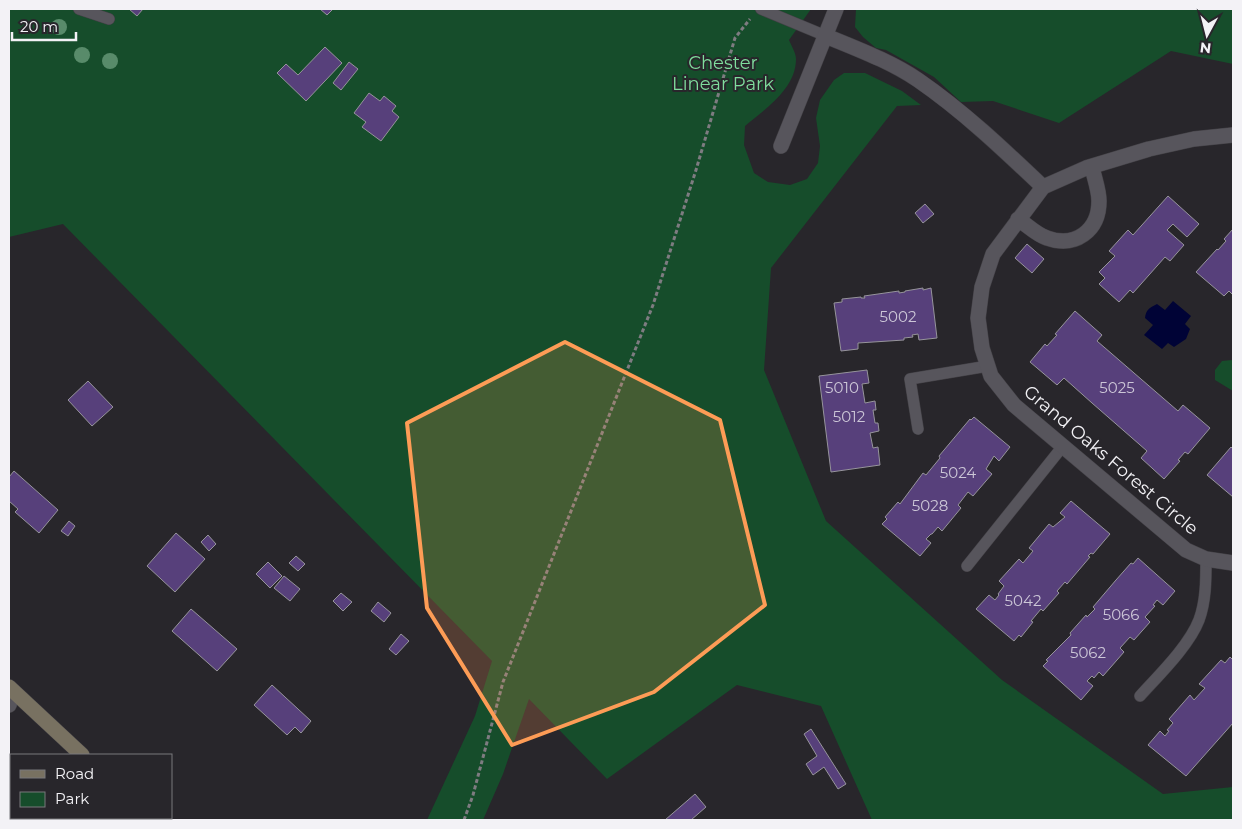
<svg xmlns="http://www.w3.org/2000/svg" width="1242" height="829" font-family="Montserrat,sans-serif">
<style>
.green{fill:#164d2b}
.water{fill:#000336}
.building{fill:#57407b;stroke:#96949b}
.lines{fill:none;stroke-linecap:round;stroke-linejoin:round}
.lane-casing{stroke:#434146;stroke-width:12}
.street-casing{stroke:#434146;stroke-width:16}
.secondary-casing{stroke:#434146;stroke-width:16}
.path{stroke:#7e7c81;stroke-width:3;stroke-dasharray:4 2.5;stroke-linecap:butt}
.lane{stroke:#57555c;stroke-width:11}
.street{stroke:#57555c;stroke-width:15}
.secondary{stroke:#787161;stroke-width:15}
.tree{fill:#588b6a}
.marked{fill:#fd9c56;fill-opacity:0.2;stroke:#fd9c56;stroke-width:4;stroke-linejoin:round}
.labels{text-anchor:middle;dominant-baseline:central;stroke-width:4;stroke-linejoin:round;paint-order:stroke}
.number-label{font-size:15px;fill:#ccc6d7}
.park-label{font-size:18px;fill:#7fdd9d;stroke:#28262b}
.street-label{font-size:18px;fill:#f3f2f6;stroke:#28262b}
</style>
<rect width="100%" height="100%" fill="#28262b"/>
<path class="green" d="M9,9H811L789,40C791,45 796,53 796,59C796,89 765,109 745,126L744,145L754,173L768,182L790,185L807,179L818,163L820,146L816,118L820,100L834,80L844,73H865L902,91L921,105L897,106L771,268L764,370L826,521L1002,680L1163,794L1233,787V820H872L821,706L737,685L607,779L529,699L503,774L483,820H427L475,716L492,661L63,224L9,237Z
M856,9H1233V64L1171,51L1059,123L993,101L961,102L934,77L886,50L876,48L863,37L855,27Z
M1232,360L1233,361V391L1215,380V370L1222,361Z"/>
<path class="water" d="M1173,301L1191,316L1185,324L1190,329L1186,339L1174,347L1168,343L1162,349L1144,335L1153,325L1145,318C1146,310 1149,308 1157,304L1165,310Z"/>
<path class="building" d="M129,9H143L137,16Z
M320,9H333L327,15Z
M325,47L342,63L306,101L277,73L286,64L298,75Z
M349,62L358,69L341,90L333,83Z
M369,93L380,101L384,96L396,106L392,111L399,117L381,141L362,127L366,122L354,113Z
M1168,196L1199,224L1187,237L1173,224L1167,230L1184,245L1170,261L1165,257L1133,293L1130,290L1119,302L1099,284L1105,278L1099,272L1115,256L1109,251L1128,230L1133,235Z
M925,204L934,214L923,223L915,213Z
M1233,229V295L1229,291L1224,296L1196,272L1217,249L1218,250L1226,241L1224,239Z
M1027,244L1044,259L1032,273L1015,258Z
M923,288V290L931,288L937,338L919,340L918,334L912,335L913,337L904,338V340L858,343V349L841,351L834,303L842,302V299L861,297V298H865L864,296L899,291V293L905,292V291Z
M1075,311L1102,335L1097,341L1178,411L1183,405L1210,428L1188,454L1185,452L1178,460L1180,461L1164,479L1141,458L1147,451L1092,403L1064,378L1057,385L1030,362L1045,344L1047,346L1057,335L1055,334Z
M867,370L869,383L862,384L865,403L875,401L876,410H873L875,423H878L879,431L870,433L873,448L878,447L880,465L831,472L819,376Z
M88,381L113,407L92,426L68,400Z
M974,417L1010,447L999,461L994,456L986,469L992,474L973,496L968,492L958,505L961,508L942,531L938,527L932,534H931L926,539L931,543L920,556L882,524L887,519L885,517L898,502L900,504L923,473L926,475L940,458L939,456L970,419L971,420Z
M1231,447L1233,449V497L1207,475Z
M14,471L58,510L39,533L15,512L18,509L9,501V477Z
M1071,501L1110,534L1093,554L1091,553L1088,556L1090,557L1067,584L1065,582L1057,591L1059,593L1043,611L1041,609L1031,621L1033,622L1021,637L1019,635L1014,641L976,609L989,595L995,600L999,595L998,594L1004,586L999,581L1019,559L1023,563L1033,551L1029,548L1049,524L1053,527L1065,517L1060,513Z
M69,521L75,526L68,536L61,531Z
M176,533L205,559L175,592L147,566Z
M208,535L216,544L209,551L201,542Z
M296,556L305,564L298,571L289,563Z
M1138,558L1175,591L1163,605L1157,600L1153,605L1155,606L1145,617L1150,622L1134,640L1130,637L1120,648L1124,652L1103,676L1099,672L1094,678L1092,676L1087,681L1093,686L1081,700L1043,666L1048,661L1046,660L1071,635L1070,633L1086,615L1087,617L1095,609L1093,607L1116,580L1131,563L1133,564Z
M268,562L282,576L270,588L256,574Z
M284,576L300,589L290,601L274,588Z
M341,593L352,602L343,611L333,601Z
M378,602L391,613L384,622L371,611Z
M191,609L237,649L217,671L172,631Z
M401,634L409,641L396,655L389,649Z
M1230,657L1232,659L1233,657V723L1186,776L1148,745L1160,731L1165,736L1169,731L1167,730L1173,723L1169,719L1190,695L1194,700L1205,688L1199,684L1221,660L1225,663Z
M272,685L311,721L301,733L295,727L287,735L254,705Z
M811,729L846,784L838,789L824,767L813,775L806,764L817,756L804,734Z
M695,794L706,807L691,820H665Z"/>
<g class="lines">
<g class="lane-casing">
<path id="lane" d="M79,9L109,19
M761,9L826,36
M918,429L910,379L988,366
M967,566L1063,446
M1140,696C1158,676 1189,646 1199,620C1206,601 1206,580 1206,559"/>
</g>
<g class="street-casing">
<path id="street" d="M826,36C857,49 890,61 918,80C963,111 1003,149 1043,187
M1233,135L1194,139L1149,149L1086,168L1043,187L993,254L982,287L978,318L982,348L991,376L1014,405L1186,550L1206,559L1233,563
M781,146L836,9
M1018,219C1027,225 1037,235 1047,238C1075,248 1099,231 1099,201C1099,190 1094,177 1092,167
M9,705L13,691"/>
</g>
<g class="secondary-casing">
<path id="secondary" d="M9,687L82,755
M150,818L152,820"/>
</g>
<path class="path" d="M464,820L473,795L503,682L653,305L696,170L735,38L750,19"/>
<use href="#lane" class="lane"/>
<use href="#street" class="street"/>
<use href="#secondary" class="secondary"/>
</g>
<g class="tree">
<circle cx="59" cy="27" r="8"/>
<circle cx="82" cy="55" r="8"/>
<circle cx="110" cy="61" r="8"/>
</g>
<path class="marked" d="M565,342L720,420L765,605L654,692L512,745L427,608L407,423Z"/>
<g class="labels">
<g class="number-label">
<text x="898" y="316">5002</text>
<text x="842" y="387">5010</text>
<text x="1117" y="387">5025</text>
<text x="849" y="416">5012</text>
<text x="958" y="472">5024</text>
<text x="930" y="505">5028</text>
<text x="1023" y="600">5042</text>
<text x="1121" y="614">5066</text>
<text x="1088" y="652">5062</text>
</g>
<g class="park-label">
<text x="723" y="63">Chester<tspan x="723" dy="21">Linear Park</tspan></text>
</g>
<g class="street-label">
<text transform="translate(1111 460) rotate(40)">Grand Oaks Forest Circle</text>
</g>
</g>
<rect width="1242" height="829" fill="none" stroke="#f3f2f6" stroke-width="20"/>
<rect x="10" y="754" width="162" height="65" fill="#28262b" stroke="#79787c"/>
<rect x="20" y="770" width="25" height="8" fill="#787161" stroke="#79787c"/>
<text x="55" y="779" font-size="15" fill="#f3f2f6">Road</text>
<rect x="20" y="792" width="25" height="15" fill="#164d2b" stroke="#79787c"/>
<text x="55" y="804" font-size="15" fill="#f3f2f6">Park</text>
<g transform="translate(1207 35) rotate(187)" stroke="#28262b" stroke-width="4" paint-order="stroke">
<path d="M0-4L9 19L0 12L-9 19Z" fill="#f3f2f6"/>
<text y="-8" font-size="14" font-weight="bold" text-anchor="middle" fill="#f3f2f6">N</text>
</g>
<path d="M12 32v8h64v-8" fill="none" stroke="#f3f2f6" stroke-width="2.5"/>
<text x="20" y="32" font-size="15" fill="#f3f2f6" stroke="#28262b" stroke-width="4" paint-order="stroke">20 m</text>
</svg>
